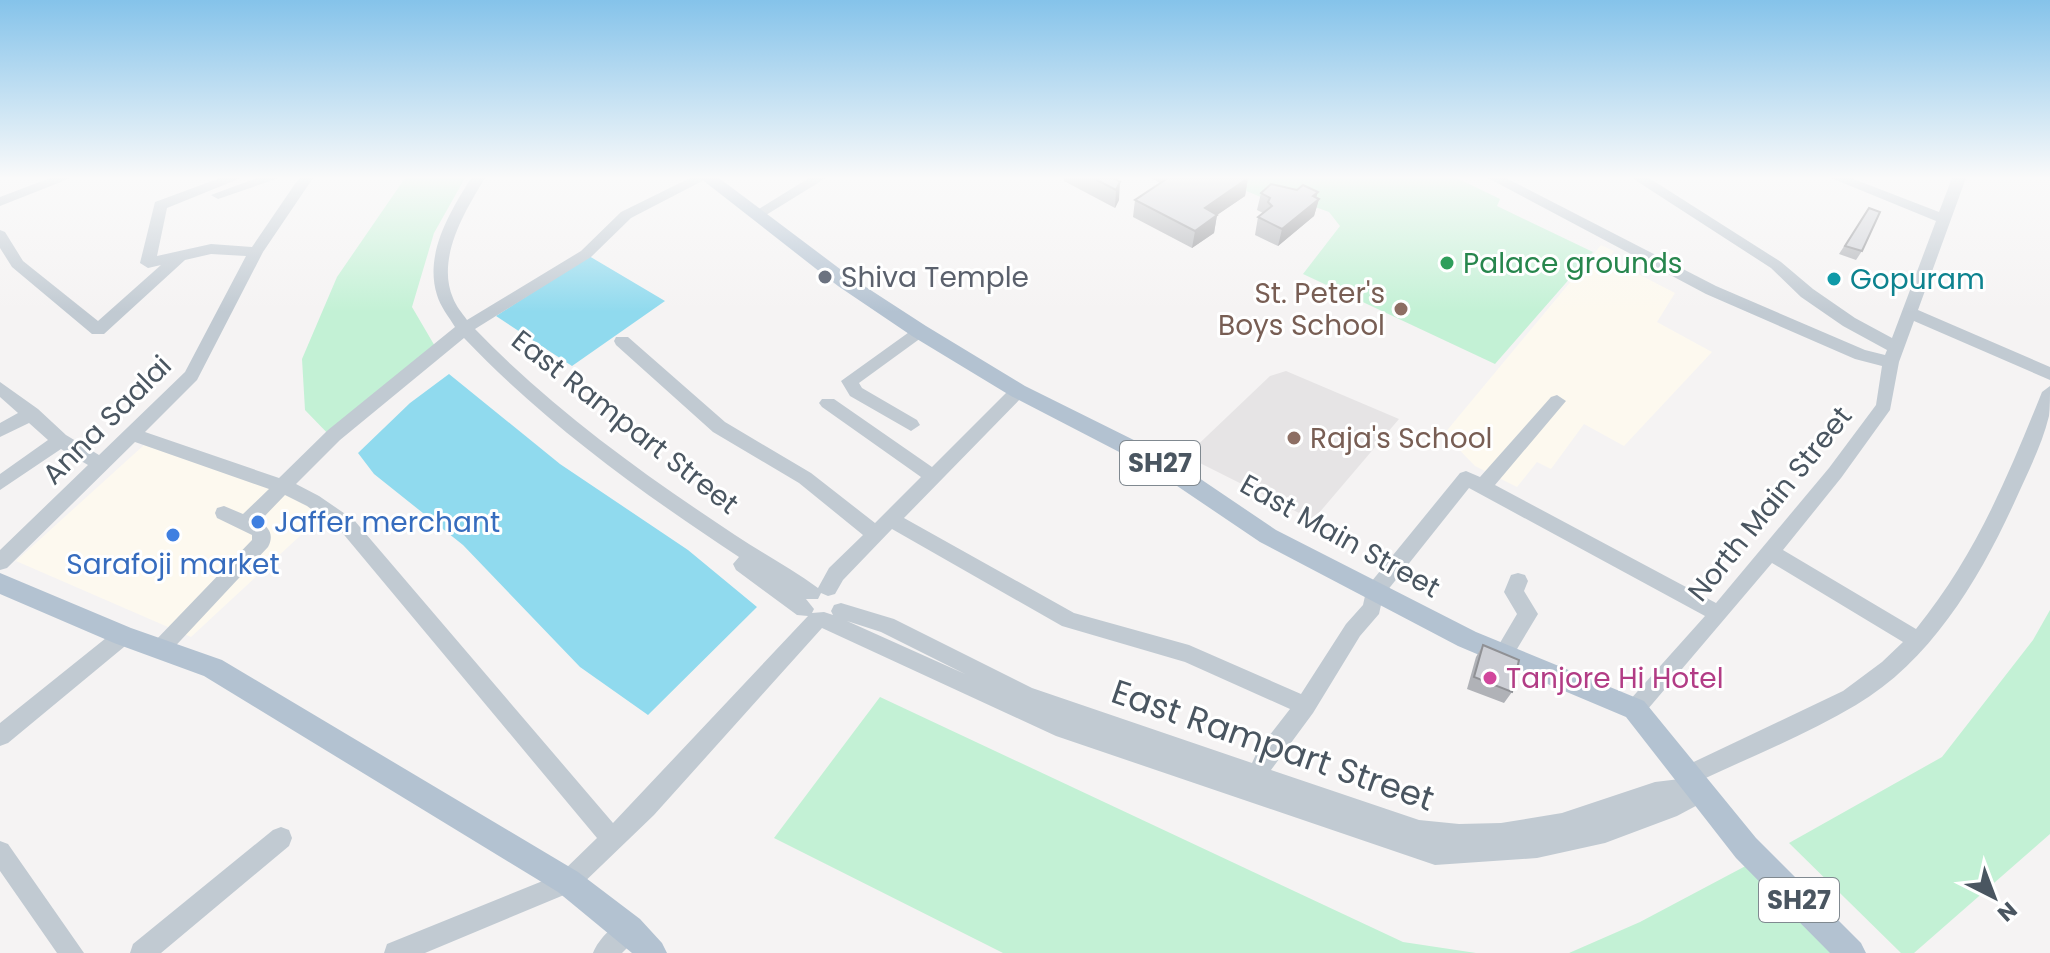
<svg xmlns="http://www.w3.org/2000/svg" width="2050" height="953" font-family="Poppins,sans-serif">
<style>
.commercial{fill:#fdf9ef}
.education{fill:#e6e4e5}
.green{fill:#c3f1d5}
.water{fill:#90daee}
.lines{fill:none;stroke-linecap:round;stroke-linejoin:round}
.minor{fill:#c1cad2;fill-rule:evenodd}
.major{fill:#b3c2d1;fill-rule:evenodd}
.wall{fill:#b0b2b7}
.shaded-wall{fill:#909195}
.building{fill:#cdcfd5;stroke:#909195;stroke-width:2}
.leisure-dot{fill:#2e9e5b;stroke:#fff;stroke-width:3}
.worship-dot{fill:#6b7280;stroke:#fff;stroke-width:3}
.culture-dot{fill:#0f9aa8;stroke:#fff;stroke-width:3}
.education-dot{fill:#8d6e63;stroke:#fff;stroke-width:3}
.shop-dot{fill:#3f7fe0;stroke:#fff;stroke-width:3}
.hotel-dot{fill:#d1479c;stroke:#fff;stroke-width:3}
.labels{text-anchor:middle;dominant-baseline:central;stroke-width:6;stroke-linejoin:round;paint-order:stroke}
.shield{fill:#fff;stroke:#808990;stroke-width:2}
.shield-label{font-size:26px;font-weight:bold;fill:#4a5661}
.leisure-label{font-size:28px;fill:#27864d;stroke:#fff;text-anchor:start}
.worship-label{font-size:28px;fill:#5b616d;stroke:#fff;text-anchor:start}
.culture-label{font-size:28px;fill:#0d838f;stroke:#fff;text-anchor:start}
.education-label{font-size:28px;fill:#785e54;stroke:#fff;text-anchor:end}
.street-label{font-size:28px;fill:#4a5661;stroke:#fff}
.shop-label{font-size:28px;fill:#366cbe;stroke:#fff;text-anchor:start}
.hotel-label{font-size:28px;fill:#b23c85;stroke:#fff;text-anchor:start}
.near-street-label{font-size:34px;fill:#4a5661;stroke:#fff}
</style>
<rect width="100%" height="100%" fill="#f5f3f3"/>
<path class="commercial" d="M1601,245L1614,251L1609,259L1675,293L1657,322L1712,352L1624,446L1584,424L1551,469L1537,462L1517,487L1475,466L1444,434Z
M144,445L329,509L191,637L16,561Z"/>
<path class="education" d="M1286,371L1399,419L1313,520L1186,456L1270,376Z"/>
<path class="green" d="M405,178H465L434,233L412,307L436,348L335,441L305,410L302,359L337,277Z
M1216,178H1457L1500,199L1497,206L1593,252L1495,364L1303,274L1340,226L1329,212L1277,193L1270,201Z
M2050,610V834L1914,953H1901L1789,843L1942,757L2033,640Z
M880,697L1403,942L1476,953H1003L774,838Z
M1755,861L1847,953H1569L1640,922Z"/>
<path class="water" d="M589,256L665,301L572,366L496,316Z
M449,374L560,464L688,550L757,607L648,715L580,667L463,545L374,474L358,453L410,403Z"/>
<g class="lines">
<path class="minor" d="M50,178H71L0,206V197Z
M220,178H241L167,208L157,256L211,244L252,247L299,178H313L263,252L197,380L145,432L279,478L328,430L455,327C449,317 440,306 437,295C424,254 450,212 471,178H485C465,211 436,258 453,298C456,306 462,313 467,320L581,251L621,212L690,178H708L631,218L591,257L475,329C552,409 643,474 735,535C762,553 792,569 818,588L829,568L863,535L799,483L713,432L616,345L614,341L616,337H628L725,422L811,473L875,523L921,477L822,407L819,403L822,399H834L932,467L1012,387H1024L1026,391L1024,395L904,518L1074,613L1189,645L1301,694L1346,624L1363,605L1367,587L1460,473L1466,471L1480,477L1551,397L1557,395L1566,401L1495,485L1716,603L1829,468L1876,405L1882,366L1855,359L1706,294L1488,178H1506L1716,286L1865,350L1885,355L1887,350L1843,326L1801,297L1771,268L1632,178H1649L1781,262L1813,289L1855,318L1892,338L1936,221L1831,178H1851L1939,212L1952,178H1966L1918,310L2050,367V380L1914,321L1899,362L1890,410L1841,478L1783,550L1916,629C1975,556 2007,479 2042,392L2050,386C2050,396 2050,407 2049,416C2042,445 2027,474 2015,501C1980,578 1931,661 1856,705C1806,735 1750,757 1697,782L1707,786L1710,793L1707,800L1677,816L1605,843L1537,858L1435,865L1056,736L822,628L654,815L576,890L425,953H384L387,944L560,874L597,838L340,530L307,506L285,495L259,522C270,527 274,536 268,547L167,655L160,658L153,655L150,649L153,643L252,540V535L217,518L215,513L217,508L224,506L243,514L269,489L135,442L7,568L0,570V550L88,465L61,449L0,490V474L48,440L29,423L0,437V423L18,413L0,397V382L38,409L66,435L99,455L185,372L246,256L211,254L185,260L104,334H92L12,267L0,248V230L5,232L23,261L98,321L161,265L148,268L140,263L155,202ZM464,338C545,423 642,493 739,557L733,564L736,570L797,615L808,616L613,823L354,520L319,496L296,484L340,440ZM1469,488L1705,616L1628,702L1624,709L1628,716L1635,718L1642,716L1772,563L1903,642L1882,662L1843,691L1681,768L1678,775L1680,779L1655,782L1562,813L1501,823L1459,824L1419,820L1271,770L1313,713L1360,636L1379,614L1383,596ZM892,529L1062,626L1185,662L1290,709L1258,750L1252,763L1032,688L894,619L841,603L834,605L831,611L833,615L824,612L812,613L814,609L806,599H818L821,593L828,596L835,594L843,580ZM847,621L881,632L965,674Z
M257,178H279L218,199L211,195Z
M809,178H826L761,218L756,220L749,215Z
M919,325L927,331L925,335L859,383L862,388L917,420L920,425L911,431L850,396L841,381Z
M1518,573L1525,575L1528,581L1524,591L1538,614L1511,659L1504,662L1497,659L1494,653L1517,614L1504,592L1511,575Z
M123,627L130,630L133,636L130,642L8,743L0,746V723L116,630Z
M281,827L289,830L292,838L289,846L161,953H130L133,944L273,830Z
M0,841L8,844L84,953H57L0,871Z
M630,917L638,921L642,929L638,937L622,953H593C599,938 615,923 630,917Z"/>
<path class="major" d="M700,178H719L852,278L926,326L1025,386L1168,457L1276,530L1476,632L1644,701L1756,838L1861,943L1866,953H1830L1736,858L1626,717L1458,646L1260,542L1152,469L1011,396L912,336L838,286Z
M0,573L131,628L222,660L578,872L640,919L662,943L667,953H632L558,892L204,676L114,643L0,594Z"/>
</g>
<path class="wall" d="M1064,178H1119L1116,180L1119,200L1115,208L1064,181Z
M1151,178H1248L1245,196L1217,215L1214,233L1192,248L1133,217L1135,200L1160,183Z
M1261,193L1316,197L1319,199L1314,216L1278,246L1255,235L1258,217L1263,213L1257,210Z
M1869,208L1862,251L1856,260L1839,254Z
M1483,645L1512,692L1504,703L1467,689L1476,657Z"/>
<path class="shaded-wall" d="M1248,178L1245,196L1217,215L1214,233L1192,248L1195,231L1205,208Z
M1120,182L1119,200L1115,208L1116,190Z
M1318,192L1315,201L1319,199L1314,216L1278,246L1282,229Z"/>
<path class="building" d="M1093,178H1113L1120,182L1116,190Z
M1168,178H1248L1205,208L1217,215L1195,231L1135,200Z
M1271,184L1297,190L1303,185L1318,192L1313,196L1319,199L1282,229L1258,217L1272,206L1268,202L1270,198L1261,193Z
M1869,208L1880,212L1862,251L1845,246Z
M1483,645L1519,660L1512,692L1474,677Z"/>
<linearGradient id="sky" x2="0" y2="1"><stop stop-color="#85c3ea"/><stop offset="0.57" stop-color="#fafafa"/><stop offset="1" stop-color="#fafafa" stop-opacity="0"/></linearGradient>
<rect width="2050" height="312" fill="url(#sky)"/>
<circle class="leisure-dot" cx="1447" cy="263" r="8"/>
<circle class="worship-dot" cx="825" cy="277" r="8"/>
<circle class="culture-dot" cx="1834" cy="279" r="8"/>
<g class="education-dot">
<circle cx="1401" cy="309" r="8"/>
<circle cx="1294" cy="438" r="8"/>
</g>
<g class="shop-dot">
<circle cx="258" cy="522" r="8"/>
<circle cx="173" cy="535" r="8"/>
</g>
<circle class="hotel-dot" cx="1490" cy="678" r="8"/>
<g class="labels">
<g class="shield">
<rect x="1120" y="441" width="80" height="44" rx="6"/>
<rect x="1759" y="878" width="80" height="44" rx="6"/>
</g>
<g class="shield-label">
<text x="1160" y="463">SH27</text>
<text x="1799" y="900">SH27</text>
</g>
<g class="leisure-label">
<text x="1463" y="263">Palace grounds</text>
</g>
<g class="worship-label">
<text x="841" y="277">Shiva Temple</text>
</g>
<g class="culture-label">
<text x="1850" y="279">Gopuram</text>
</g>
<g class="education-label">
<text x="1385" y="293">St. Peter's<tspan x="1385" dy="32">Boys School</tspan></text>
<text x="1310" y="438" text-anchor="start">Raja's School</text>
</g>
<g class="street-label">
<text transform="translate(107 420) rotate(-45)">Anna Saalai</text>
<text transform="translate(625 422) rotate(38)">East Rampart Street</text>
<text transform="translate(1770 504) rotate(-51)">North Main Street</text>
<text transform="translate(1340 536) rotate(29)">East Main Street</text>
</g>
<g class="shop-label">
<text x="274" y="522">Jaffer merchant</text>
<text x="173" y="564" text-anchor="middle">Sarafoji market</text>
</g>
<g class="hotel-label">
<text x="1506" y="678">Tanjore Hi Hotel</text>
</g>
<g class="near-street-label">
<text transform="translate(1273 745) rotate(19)">East Rampart Street</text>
</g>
</g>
<g transform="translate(1994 897) rotate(138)" stroke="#ffffff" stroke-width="6" paint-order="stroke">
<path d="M0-6L14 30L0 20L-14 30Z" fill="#4a5661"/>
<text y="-12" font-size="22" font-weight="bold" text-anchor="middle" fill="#4a5661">N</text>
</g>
</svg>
